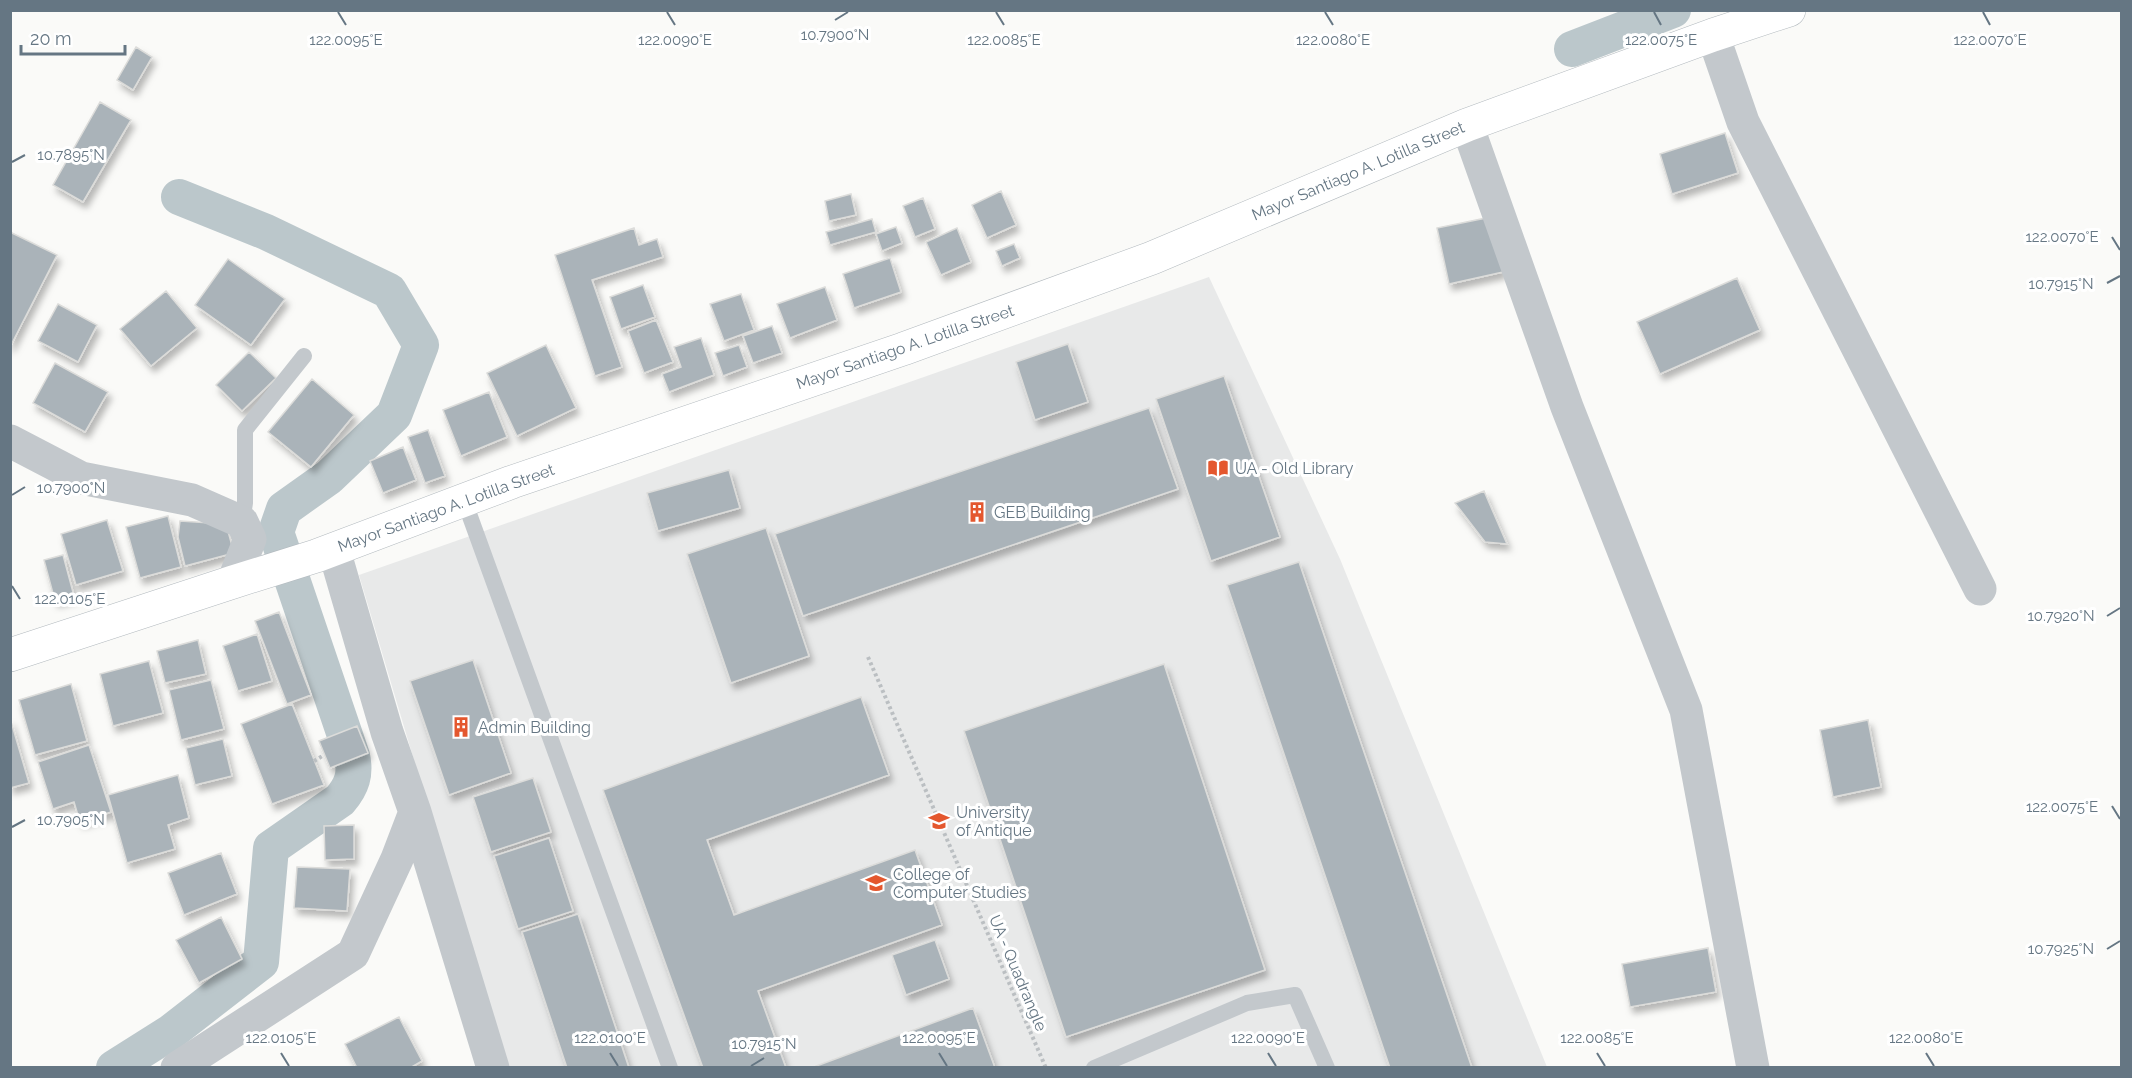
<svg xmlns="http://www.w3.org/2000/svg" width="2132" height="1078" font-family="Raleway,sans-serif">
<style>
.built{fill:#e8e9e9}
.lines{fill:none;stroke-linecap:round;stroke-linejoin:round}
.canal{stroke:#bbc7cb;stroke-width:36}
.building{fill:#aab3b9;stroke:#dcdcda;stroke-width:1.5;filter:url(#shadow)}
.secondary-casing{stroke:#b3babf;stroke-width:34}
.path{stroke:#bbbfc2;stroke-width:4;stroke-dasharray:3 3;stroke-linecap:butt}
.service{stroke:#c3c8cc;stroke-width:16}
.minor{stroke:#c3c8cc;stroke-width:33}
.secondary{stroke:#fff;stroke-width:33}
.ticks{fill:none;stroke:#657683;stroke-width:2}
.labels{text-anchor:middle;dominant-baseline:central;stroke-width:6;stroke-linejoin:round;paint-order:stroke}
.street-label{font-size:16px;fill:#657683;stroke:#fff}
.poi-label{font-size:16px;fill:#657683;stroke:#fff;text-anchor:start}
.ticks-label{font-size:15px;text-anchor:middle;fill:#657683;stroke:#fff;stroke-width:6;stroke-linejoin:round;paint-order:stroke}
</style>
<defs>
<filter id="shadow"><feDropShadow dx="3.5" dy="6" stdDeviation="3" flood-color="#0004"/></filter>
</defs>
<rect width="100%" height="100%" fill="#fafaf8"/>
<path class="built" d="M1209,277L1340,559L1547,1067H505L359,575Z"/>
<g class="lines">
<path class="canal" d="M1572,49L1673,10
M114,1068L171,1032L261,962L271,848L340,800C352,786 356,774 352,756L276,532L284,509L329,477L394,415L421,345L389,291L266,232L179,197"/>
</g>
<path class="building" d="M136,47L152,57L133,90L117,80Z
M100,102L131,120L83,202L53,185Z
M1725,133L1738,173L1672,194L1660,154Z
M1001,191L1016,225L987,238L972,205Z
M851,194L856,215L829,221L825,201Z
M923,198L935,229L915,237L903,206Z
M1491,217L1503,272L1449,284L1437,228Z
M872,219L876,232L830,245L826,232Z
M896,227L902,243L882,251L876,234Z
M634,228L639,245L657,239L663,257L592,280L622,367L595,376L555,255Z
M957,228L971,262L941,275L926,242Z
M10,232L57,255L10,347Z
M1014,244L1020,258L1002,266L996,251Z
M890,258L901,292L854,308L843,274Z
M228,259L285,299L251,345L195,305Z
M1737,278L1760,330L1660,374L1637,322Z
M643,285L655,317L621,329L610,297Z
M825,287L837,320L790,338L777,304Z
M166,291L197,328L151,366L120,329Z
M741,294L754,330L724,341L710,304Z
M58,304L97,325L78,362L38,341Z
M656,320L673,362L644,373L628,331Z
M772,326L782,353L753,363L743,336Z
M701,338L714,375L669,392L662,374L681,367L674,347Z
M1068,344L1088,402L1035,420L1016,362Z
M546,345L576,408L517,436L487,373Z
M739,345L747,367L723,376L715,353Z
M249,352L276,378L242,411L216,385Z
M55,363L108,392L85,432L33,403Z
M1224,376L1280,537L1211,561L1156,399Z
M312,379L354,415L311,467L268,432Z
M489,392L507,437L461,456L443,410Z
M1149,408L1178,489L803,616L775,534Z
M428,430L445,476L425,483L408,437Z
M403,447L416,480L383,493L370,461Z
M729,470L740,508L658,531L647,493Z
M1484,491L1507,544L1485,542L1455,503Z
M168,516L181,567L140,578L126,527Z
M107,520L123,571L76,585L61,534Z
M180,521L226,524L234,553L185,566L178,537Z
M766,528L809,656L731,683L687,554Z
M63,555L74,596L55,601L44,560Z
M1299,562L1472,1068H1390L1227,585Z
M279,612L311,695L287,704L255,621Z
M257,634L272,681L238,691L223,646Z
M198,640L206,674L165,683L157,651Z
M473,660L511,773L449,795L410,681Z
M149,661L163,713L113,726L100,674Z
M1164,664L1265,970L1066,1037L964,731Z
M211,680L224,729L181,740L169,690Z
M71,684L87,741L35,755L19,700Z
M861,697L889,775L707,840L734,915L915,850L942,925L758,991L786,1068H703L603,790Z
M292,704L324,785L272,804L241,724Z
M10,718L29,783L10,788Z
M1868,720L1881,787L1833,797L1820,730Z
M357,726L368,753L330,768L319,741Z
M223,739L232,776L195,785L186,748Z
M89,745L111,812L80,822L74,802L53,809L38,762Z
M178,775L189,818L168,825L175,849L127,863L108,795Z
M533,778L551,832L491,852L473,797Z
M354,825V859L325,860L324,826Z
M549,838L573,911L518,929L494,856Z
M221,853L237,894L184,915L168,873Z
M297,867L350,869L347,911L294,908Z
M578,914L629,1068H567L522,932Z
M221,917L242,959L199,983L176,940Z
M935,940L949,979L906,995L892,955Z
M1708,948L1716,992L1630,1007L1622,964Z
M973,1008L995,1068H811Z
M399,1017L422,1061L410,1068H357L345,1044Z"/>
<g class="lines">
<g class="secondary-casing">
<path id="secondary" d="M10,655L233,582L316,556L512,482L903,349L1152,258L1467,125L1713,35L1789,10"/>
</g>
<path class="path" d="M868,657L1046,1068
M314,761L324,755"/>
<path class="service" d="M464,500L670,1068
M242,522L245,503V430L304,356
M1094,1068L1247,1003L1295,995L1327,1068"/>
<path class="minor" d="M1713,35L1743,122L1980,589
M1467,125L1567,407L1686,710L1753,1068
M10,441L81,478L192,500L242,522L250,539L233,582
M334,550L387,732L415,812L493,1068
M177,1068L353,954L397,859L415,812"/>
<use href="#secondary" class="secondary"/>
</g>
<path class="ticks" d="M338,12L346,25M667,12L675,25M996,12L1004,25M1325,12L1333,25M1654,12L1661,25M1983,12L1990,25M835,20L848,12M12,162L25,155M2112,237L2120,250M2107,283L2120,276M12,495L25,487M12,586L20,599M2107,616L2120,608M2112,806L2120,819M12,827L25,820M2107,949L2120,941M281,1053L289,1066M610,1053L618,1066M939,1053L947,1066M1268,1053L1276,1066M1597,1053L1605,1066M1926,1053L1934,1066M751,1066L764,1058"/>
<defs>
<g id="library-bare" transform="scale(1.62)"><path d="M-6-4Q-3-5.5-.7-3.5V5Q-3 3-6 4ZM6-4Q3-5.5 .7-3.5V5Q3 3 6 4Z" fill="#e4572e" stroke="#fff" stroke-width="2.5" paint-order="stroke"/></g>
<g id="building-bare" transform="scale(1.62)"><path d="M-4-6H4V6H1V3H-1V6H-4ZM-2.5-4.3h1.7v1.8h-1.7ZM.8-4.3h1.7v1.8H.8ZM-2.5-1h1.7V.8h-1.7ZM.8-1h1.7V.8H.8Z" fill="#e4572e" stroke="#fff" stroke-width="2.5" paint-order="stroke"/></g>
<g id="university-bare" transform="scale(1.62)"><path d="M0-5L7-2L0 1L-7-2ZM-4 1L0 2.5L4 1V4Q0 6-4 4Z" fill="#e4572e" stroke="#fff" stroke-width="2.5" paint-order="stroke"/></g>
</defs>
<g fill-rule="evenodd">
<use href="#library-bare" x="1218" y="468"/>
<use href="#building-bare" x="977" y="512"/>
<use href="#building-bare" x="461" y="727"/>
<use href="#university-bare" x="939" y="821"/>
<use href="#university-bare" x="876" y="883"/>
</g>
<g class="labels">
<g class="street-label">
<text transform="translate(1358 171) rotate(-23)">Mayor Santiago A. Lotilla Street</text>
<text transform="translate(905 347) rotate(-19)">Mayor Santiago A. Lotilla Street</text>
<text transform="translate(446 508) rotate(-20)">Mayor Santiago A. Lotilla Street</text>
<text transform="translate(1018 973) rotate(67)">UA - Quadrangle</text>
</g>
<g class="poi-label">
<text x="1235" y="468">UA - Old Library</text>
<text x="994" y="512">GEB Building</text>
<text x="478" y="727">Admin Building</text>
<text x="956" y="812">University<tspan x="956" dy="18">of Antique</tspan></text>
<text x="893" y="874">College of<tspan x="893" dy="18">Computer Studies</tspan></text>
</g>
</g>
<g class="ticks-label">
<text x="835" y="40">10.7900°N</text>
<text x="1004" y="45">122.0085°E</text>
<text x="1661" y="45">122.0075°E</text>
<text x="346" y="45">122.0095°E</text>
<text x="675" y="45">122.0090°E</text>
<text x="1333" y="45">122.0080°E</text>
<text x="1990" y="45">122.0070°E</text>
<text x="71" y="160">10.7895°N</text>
<text x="2062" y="242">122.0070°E</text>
<text x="2061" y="289">10.7915°N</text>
<text x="71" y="493">10.7900°N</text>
<text x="70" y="604">122.0105°E</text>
<text x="2061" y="621">10.7920°N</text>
<text x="2062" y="812">122.0075°E</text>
<text x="71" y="825">10.7905°N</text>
<text x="2061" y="954">10.7925°N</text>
<text x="281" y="1043">122.0105°E</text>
<text x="610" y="1043">122.0100°E</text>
<text x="939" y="1043">122.0095°E</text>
<text x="1268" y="1043">122.0090°E</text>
<text x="1597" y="1043">122.0085°E</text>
<text x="1926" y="1043">122.0080°E</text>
<text x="764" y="1049">10.7915°N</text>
</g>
<rect width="2132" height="1078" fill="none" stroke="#657683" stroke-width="24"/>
<path d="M21 45v9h104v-9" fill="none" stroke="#657683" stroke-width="3"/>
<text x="30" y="45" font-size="18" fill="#657683" stroke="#ffffff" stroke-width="4.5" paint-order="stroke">20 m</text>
</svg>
